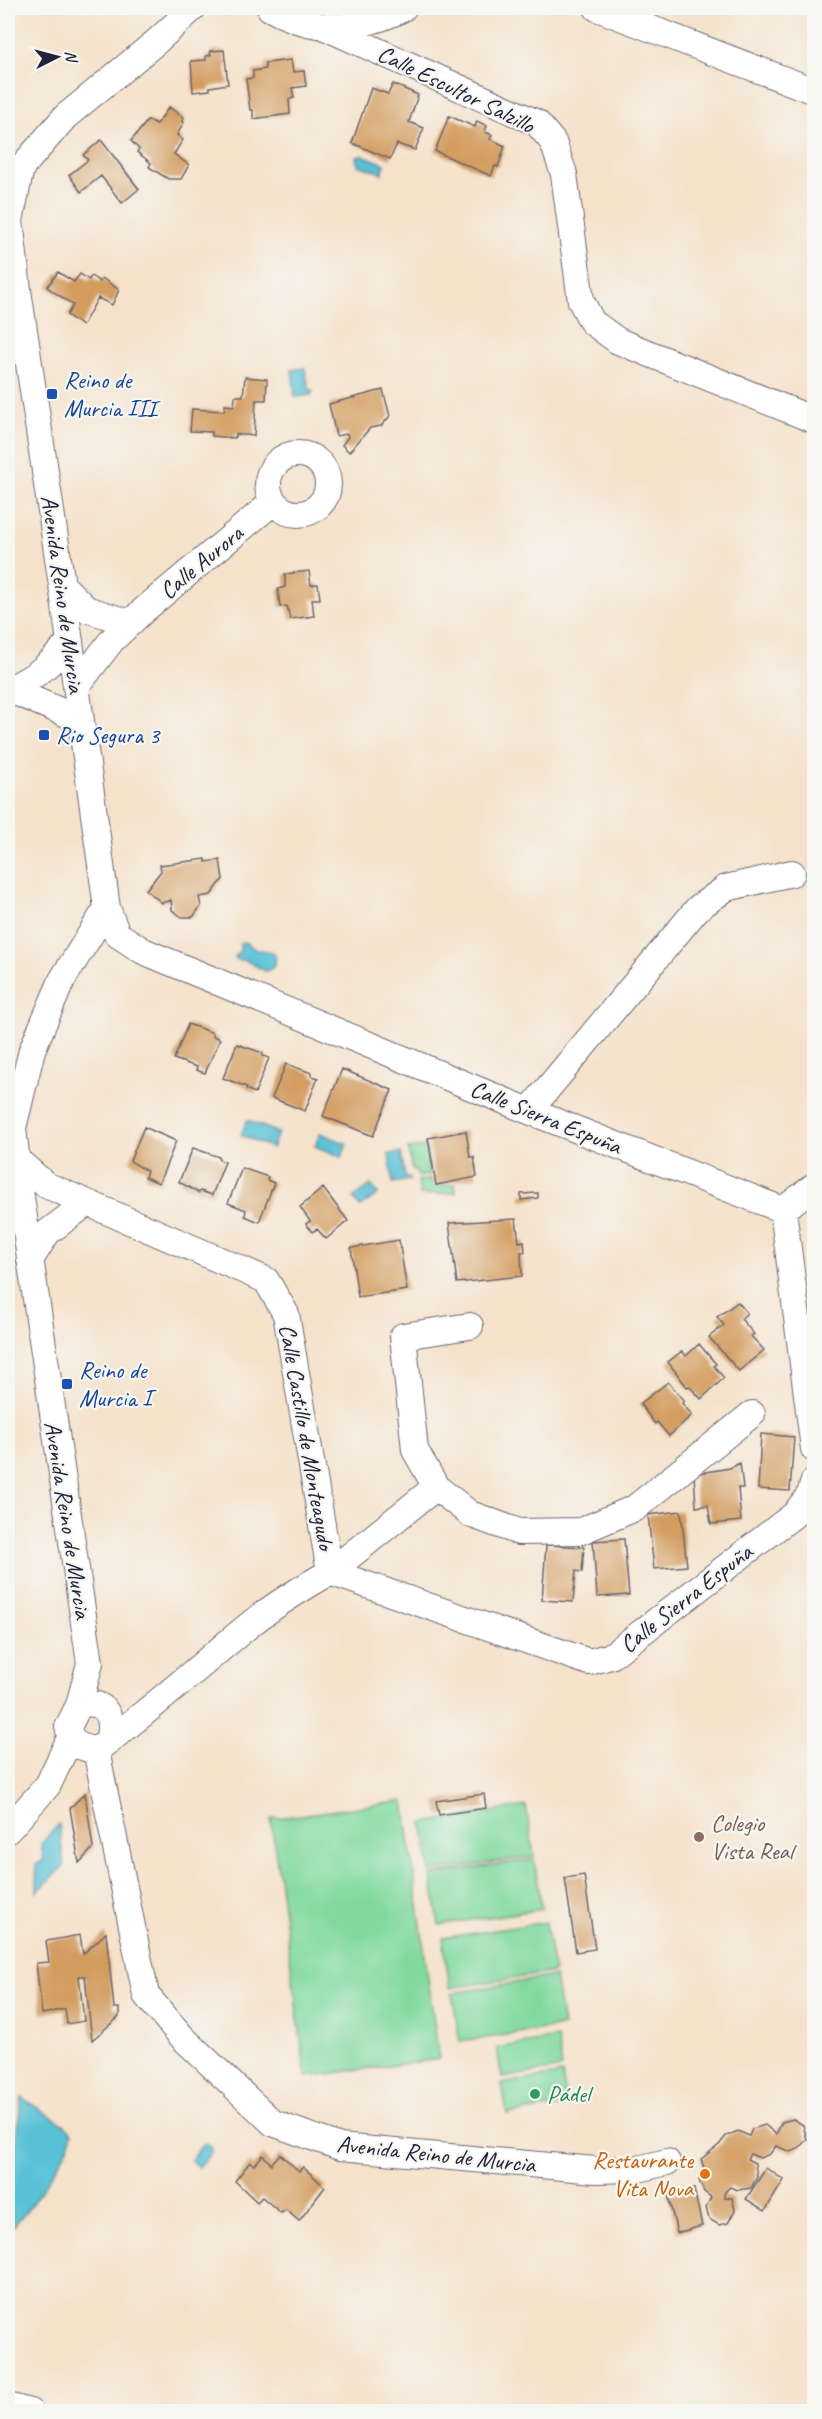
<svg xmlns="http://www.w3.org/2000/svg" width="822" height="2419" font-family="Caveat,sans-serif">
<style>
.green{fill:#81d99f;stroke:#527e6d;stroke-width:1.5}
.water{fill:#59c1d6;stroke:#3e7288;stroke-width:1.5}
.building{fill:#d39d61}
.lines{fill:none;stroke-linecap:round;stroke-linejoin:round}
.minor-casing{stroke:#6c656d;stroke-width:28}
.minor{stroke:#fff;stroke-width:26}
.transit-dot{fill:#1a4fb4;stroke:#f6f6f2;stroke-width:2}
.education-dot{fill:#8d6e63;stroke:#f6f6f2;stroke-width:2}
.leisure-dot{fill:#2e9e5b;stroke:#f6f6f2;stroke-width:2}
.food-dot{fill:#e8710a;stroke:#f6f6f2;stroke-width:2}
.labels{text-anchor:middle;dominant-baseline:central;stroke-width:4.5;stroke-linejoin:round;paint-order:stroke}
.street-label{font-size:24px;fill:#22223b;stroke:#f6f6f2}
.transit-label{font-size:24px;fill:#164399;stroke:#f6f6f2;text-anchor:start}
.education-label{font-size:24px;fill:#785e54;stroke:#f6f6f2;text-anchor:start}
.leisure-label{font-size:24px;fill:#27864d;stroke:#f6f6f2;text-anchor:start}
.food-label{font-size:24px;fill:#c56008;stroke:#f6f6f2;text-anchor:end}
</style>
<rect width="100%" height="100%" fill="#f6f6f2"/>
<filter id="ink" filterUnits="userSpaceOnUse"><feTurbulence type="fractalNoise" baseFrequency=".0167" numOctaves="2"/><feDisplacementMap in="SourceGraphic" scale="12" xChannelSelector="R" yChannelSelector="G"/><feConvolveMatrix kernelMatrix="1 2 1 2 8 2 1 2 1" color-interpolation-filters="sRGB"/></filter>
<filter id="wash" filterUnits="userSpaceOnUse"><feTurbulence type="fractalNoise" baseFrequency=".008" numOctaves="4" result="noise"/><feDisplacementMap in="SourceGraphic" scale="24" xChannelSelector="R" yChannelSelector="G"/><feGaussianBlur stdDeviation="1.35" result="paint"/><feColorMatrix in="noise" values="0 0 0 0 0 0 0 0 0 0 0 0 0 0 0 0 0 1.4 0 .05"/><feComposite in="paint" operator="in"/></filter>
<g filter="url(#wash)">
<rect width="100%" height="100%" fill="#f5e2cb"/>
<path class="green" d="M426,1147L430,1175L418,1176L415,1170H412L408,1149Z
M431,1179L434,1187L455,1184L456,1193L420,1195L418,1181Z
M404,1801L439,2059L306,2077L271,1819Z
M526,1806L534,1856L430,1872L423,1823Z
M534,1859L542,1909L439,1925L431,1875Z
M546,1922L554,1972L450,1988L443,1938Z
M555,1976L563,2026L460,2042L452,1993Z
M557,2038L562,2068L502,2078L497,2048Z
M562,2074L567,2105L507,2114L502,2084Z"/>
<path class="water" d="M362,155L385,164L382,173L358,165L356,157Z
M305,368L309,388L313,391L311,395L295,397L292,370Z
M245,942L256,950L270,951L275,955C277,964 274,969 265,971L245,960H238L235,957L240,951V943Z
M247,1120L278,1133L272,1148L241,1135Z
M320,1133L347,1144L342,1157L315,1146Z
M401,1153L405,1177H409L410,1180L393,1183L389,1154Z
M371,1185L378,1194L360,1207L353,1198Z
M59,1824L64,1866L37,1892L36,1864L44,1861L41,1844Z
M22,2098L65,2125L73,2133C69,2153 24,2218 8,2231V2185Z
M207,2143L212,2148L210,2154L199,2167L191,2160L202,2145Z"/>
<g id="blocks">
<path class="building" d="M224,50L228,84L210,87V90L193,92L191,61L206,60V56L211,55L210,51Z
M291,60L293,72L304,71L306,86L292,88L294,98L289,99L290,114L253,119V110H250L246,79L253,78V71L265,69V63Z
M393,84L418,95L409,122L424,128L415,150L397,144L390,159L352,143L371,88L388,94Z
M169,107L184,118L182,121L184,122L177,135L183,140L174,154L189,165L181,179H168L149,167L151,163L137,152L139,149L131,141L148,120L157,124Z
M449,116L475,127L477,121L487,126L485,132L492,135L490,139L505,146L498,167L495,166L491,176L435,151Z
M101,140L139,189L122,203L101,176L81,192L69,175L88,160L83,155Z
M58,272L74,282L80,274L89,280L91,276L100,282L102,278L119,290L112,305L98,298L82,326L67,315L73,305L47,287Z
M245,377L267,379L266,400H256L254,436L236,434L235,438L212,436V432L190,431L192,409L224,411L225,405L234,406L235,396H243Z
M383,390L390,416L381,426L370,428L349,452L342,445L348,437L347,434L336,436L329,404Z
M309,571L311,585L318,584L320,599H312L314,616L290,619L287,606L280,607L278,589L285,587V574Z
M206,859V862L220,860L223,879L211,895L199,897L201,906L193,917H182L172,910L171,900L162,903L146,890L161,871L160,865Z
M188,1024L213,1033V1036L220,1039L205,1073L196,1070L197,1067L174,1059Z
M237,1044L263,1053V1056L269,1058L255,1093L246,1089L247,1087L223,1078Z
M286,1064L312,1073V1076L318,1078L305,1111L272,1098Z
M342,1069L392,1090L373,1136L323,1116Z
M144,1127L176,1141L159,1183L145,1177L147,1171L130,1161Z
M466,1131L470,1157H474L477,1177L436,1185L428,1138Z
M193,1148L219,1157V1160L225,1162L212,1195L200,1191L199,1193L179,1182Z
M242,1168L268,1177L267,1180L274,1183L259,1222L245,1216L246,1210L228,1203Z
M323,1188L348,1221L326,1239L317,1229L312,1232L306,1224L310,1221L300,1207Z
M538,1193V1198L521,1200V1194Z
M516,1219L519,1242L524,1241L525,1252H521L522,1276L457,1283L449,1223Z
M399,1240L407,1290L358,1297L351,1248Z
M738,1302L747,1313L741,1319L754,1334L751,1336L764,1350L739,1371L709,1337L724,1325L717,1317Z
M699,1344L716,1364L714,1366L724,1378L701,1399L689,1386L687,1387L668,1362L682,1351L686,1356Z
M668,1382L684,1401L682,1403L692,1415L669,1436L657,1422L655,1424L640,1404Z
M761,1434L794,1437L790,1491L758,1489Z
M740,1463L743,1488H738L741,1521L711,1524L708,1505L696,1507L694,1474L730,1468Z
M681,1511L687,1566L654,1569L648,1515Z
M624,1539L629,1595L597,1597L593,1541Z
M546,1545L584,1547L582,1572L576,1571L573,1602L542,1600Z
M85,1793L93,1848L79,1863L70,1808Z
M484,1794L486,1808L439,1815L436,1801Z
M584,1875L595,1949L576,1952L565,1878Z
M106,1933L114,2008H119V2017L92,2040L85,1976H79L84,2021L67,2024L65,2009L42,2014L36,1963L49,1962L46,1941L80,1935L83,1954Z
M793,2119L803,2125L807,2139L798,2149L791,2152L776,2146L770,2154L760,2158L750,2154L747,2159L755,2163L757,2177L751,2188L738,2190L730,2187L724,2193L725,2197L732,2198L735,2210L728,2223L719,2225L709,2219L706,2207L711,2197L704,2192L699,2180L704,2168L701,2159L719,2145L726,2136L738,2131L749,2136L752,2129L765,2125L776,2134L782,2122Z
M280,2154L299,2171L303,2167L325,2187L299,2221L286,2210L281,2213L262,2197L257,2202L235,2181L250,2162L254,2165L263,2155L271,2164Z
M766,2168L784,2180L765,2211L746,2199Z
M694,2189L702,2226L677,2233L668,2195Z"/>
</g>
</g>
<g filter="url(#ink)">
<use href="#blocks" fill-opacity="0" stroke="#6c656d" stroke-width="1.5"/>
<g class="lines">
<g class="minor-casing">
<path id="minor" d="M193,8L156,42L65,117L21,168L10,220L18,290L62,585L107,908L62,980L32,1050L13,1128L21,1197L90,1663L79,1705L68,1727C71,1744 80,1748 96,1750L146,1995L183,2038L273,2123L340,2147L595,2170L638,2169L667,2162
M270,8C303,27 340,32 377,19C386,16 396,13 403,8
M597,8L814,91
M325,27L537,123L553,142L564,174L581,301L592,322L618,341L814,420
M268 484a30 30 0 1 1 60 0a30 30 0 1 1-60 0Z
M62,585L86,609L130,623
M76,687L112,640L145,609L273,502
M8,689L79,719
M9,689C36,677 51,664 70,641
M107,908L117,934L143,951L529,1111L783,1210L814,1449
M529,1111L698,908L726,888L792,873
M16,1159L46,1185L266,1280L286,1314L330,1572C304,1587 277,1603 253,1622C201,1664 151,1711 96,1750
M783,1210L814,1186
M30,1260L48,1232L87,1203
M436,1487L470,1514L519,1532L581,1531L635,1508L752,1414
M330,1572L589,1662L611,1656L795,1514L810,1494L814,1481
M330,1572L436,1487L415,1450L403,1336L470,1326
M79,1705C106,1698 114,1718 108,1741
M8,1830L48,1785L70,1738
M8,2406L30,2412"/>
</g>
<use href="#minor" class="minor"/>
</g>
</g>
<g class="transit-dot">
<rect x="46" y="388" width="12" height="12" rx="3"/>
<rect x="38" y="729" width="12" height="12" rx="3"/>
<rect x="61" y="1378" width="12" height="12" rx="3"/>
</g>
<circle class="education-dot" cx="699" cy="1837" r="6"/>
<circle class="leisure-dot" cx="535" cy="2094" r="6"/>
<circle class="food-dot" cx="705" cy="2174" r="6"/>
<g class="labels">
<g class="street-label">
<text transform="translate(456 89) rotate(26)">Calle Escultor Salzillo</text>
<text transform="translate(201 562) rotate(-40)">Calle Aurora</text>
<text transform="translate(63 594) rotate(82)">Avenida Reino de Murcia</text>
<text transform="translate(546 1117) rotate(22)">Calle Sierra Espuña</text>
<text transform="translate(307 1437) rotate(80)">Calle Castillo de Monteagudo</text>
<text transform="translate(68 1520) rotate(81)">Avenida Reino de Murcia</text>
<text transform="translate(686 1598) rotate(-38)">Calle Sierra Espuña</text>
<text transform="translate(436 2154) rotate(6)">Avenida Reino de Murcia</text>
</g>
<g class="transit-label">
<text x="64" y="380">Reino de<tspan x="64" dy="28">Murcia III</tspan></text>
<text x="56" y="735">Rio Segura 3</text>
<text x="79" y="1370">Reino de<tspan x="79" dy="28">Murcia I</tspan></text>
</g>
<g class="education-label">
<text x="711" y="1823">Colegio<tspan x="711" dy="28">Vista Real</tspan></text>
</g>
<g class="leisure-label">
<text x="547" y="2094">Pádel</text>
</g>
<g class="food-label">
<text x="693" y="2160">Restaurante<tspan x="693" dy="28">Vita Nova</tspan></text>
</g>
</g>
<rect width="822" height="2419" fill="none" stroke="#f6f6f2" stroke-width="30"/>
<g transform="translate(57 57) rotate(84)" stroke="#f6f6f2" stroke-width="4.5" paint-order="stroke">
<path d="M0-4.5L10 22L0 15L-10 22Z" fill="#22223b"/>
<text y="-9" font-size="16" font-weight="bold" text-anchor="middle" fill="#22223b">N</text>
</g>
</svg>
